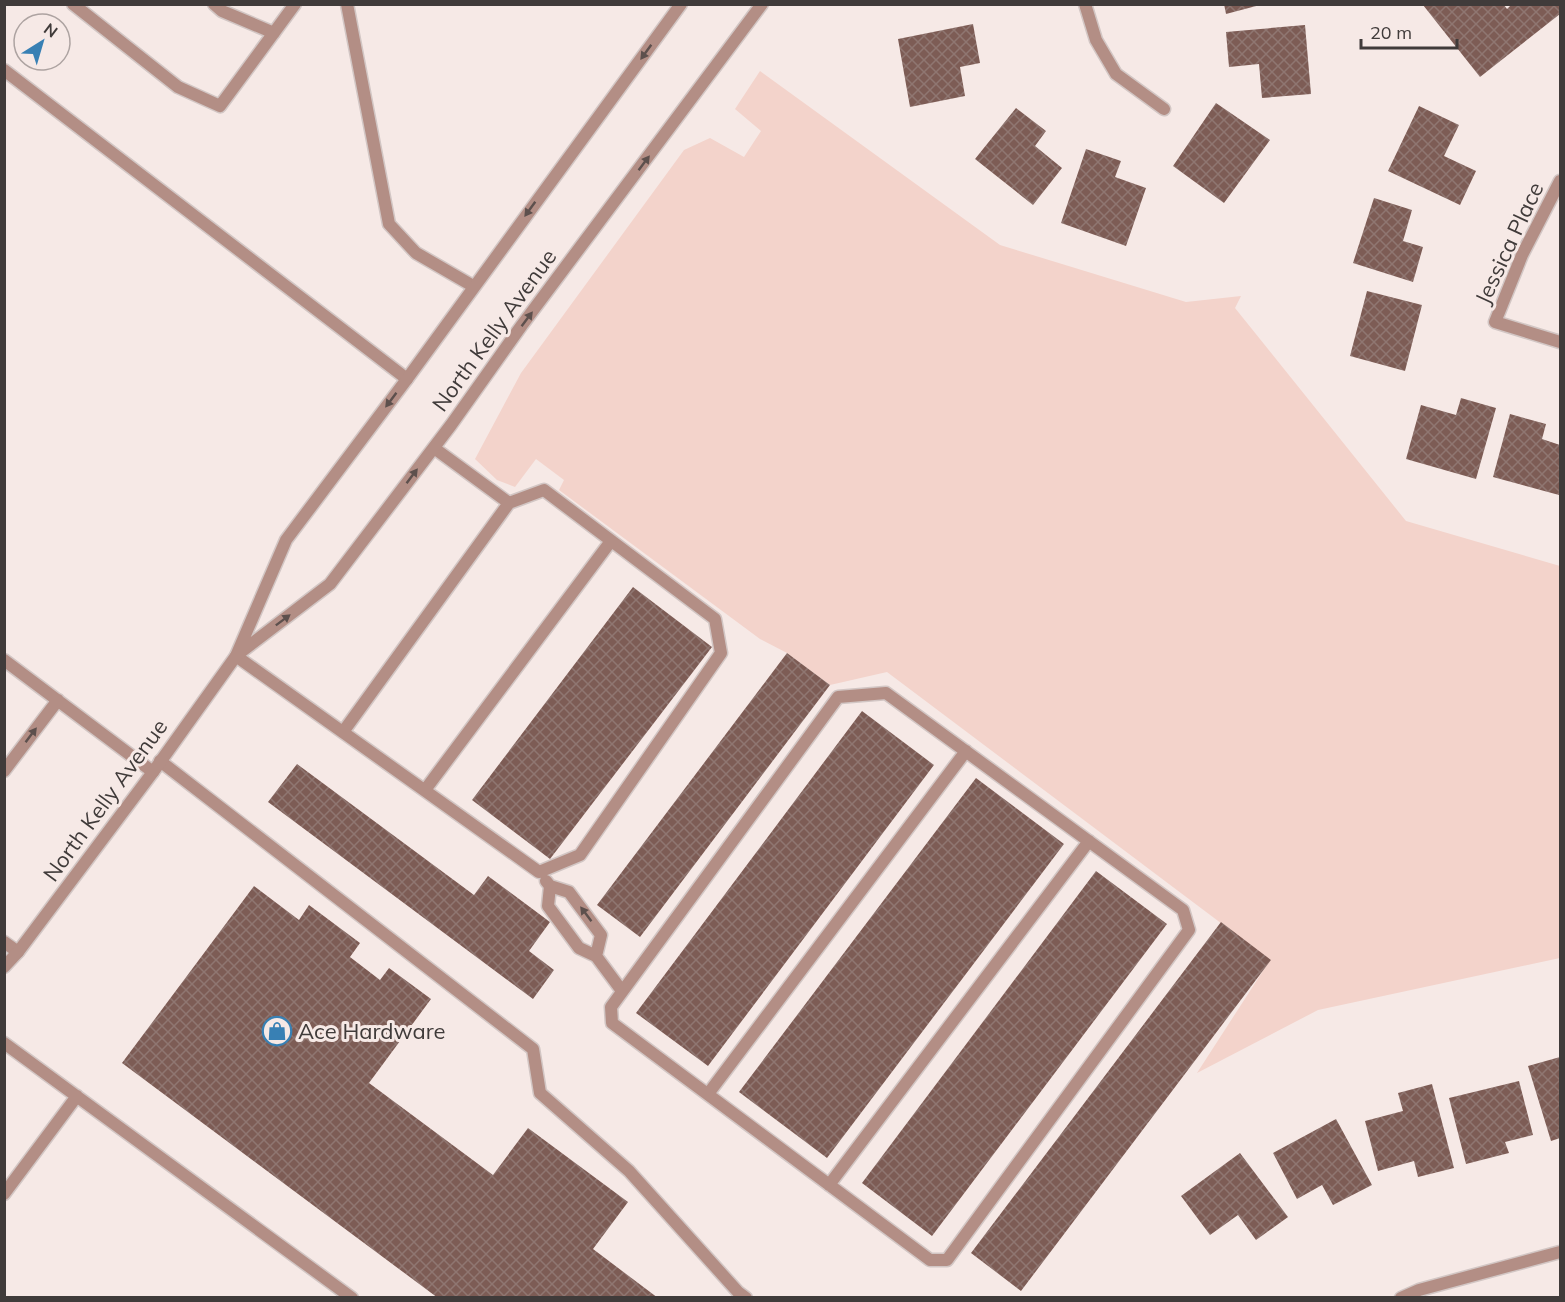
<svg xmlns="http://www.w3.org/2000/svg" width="1565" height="1302" font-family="Mulish,sans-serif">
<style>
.grass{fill:#f3d3cb}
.building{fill:url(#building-cross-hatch)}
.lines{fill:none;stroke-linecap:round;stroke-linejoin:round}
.service-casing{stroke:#d2c6c4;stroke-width:15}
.minor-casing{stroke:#d2c6c4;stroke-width:15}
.tertiary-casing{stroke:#d2c6c4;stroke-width:15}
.service{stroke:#b38e85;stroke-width:12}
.minor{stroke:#b38e85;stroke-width:12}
.tertiary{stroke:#b38e85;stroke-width:12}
.oneway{fill:#5d504d}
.labels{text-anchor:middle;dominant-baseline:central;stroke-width:6;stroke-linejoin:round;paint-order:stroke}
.street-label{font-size:22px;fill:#403b3a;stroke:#f6e9e6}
.poi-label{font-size:22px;fill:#403b3a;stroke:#f6e9e6;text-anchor:start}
</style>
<defs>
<pattern id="building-cross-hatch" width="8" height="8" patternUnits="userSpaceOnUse" patternTransform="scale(1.5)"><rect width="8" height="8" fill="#7d5c55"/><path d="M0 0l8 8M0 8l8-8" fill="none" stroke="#8f7671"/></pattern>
</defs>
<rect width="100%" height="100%" fill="#f6e9e6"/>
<path class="grass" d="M760,71L1000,245L1186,302L1241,296L1235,308L1406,521L1560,566V958L1318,1010L1197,1073L1270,960L887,672L830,685L787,653L760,639L559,490L564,480L536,459L515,487L497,480L475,459L521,373L684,150L710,138L744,157L761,131L735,109Z"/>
<path class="building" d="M1224,4H1260V5L1226,14Z
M1512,4H1560V14L1480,77L1423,5H1504L1507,9Z
M973,24L980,63L960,67L965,96L910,107L898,39Z
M1305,25L1311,94L1262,98L1259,64L1229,67L1226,32Z
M1216,103L1270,140L1224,203L1173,166Z
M1419,106L1459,125L1444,156L1476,171L1460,205L1388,171Z
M1016,108L1046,131L1035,146L1062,168L1033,205L975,159Z
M1086,149L1121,161L1115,177L1146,188L1126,246L1061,223Z
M1374,198L1412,210L1403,241L1423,247L1413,282L1353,263Z
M1367,291L1422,305L1405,371L1350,356Z
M1461,398L1496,408L1476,479L1406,459L1421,405L1456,415Z
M1510,414L1546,424L1542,439L1560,445L1559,495L1493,477Z
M633,587L712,647L550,859L472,800Z
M787,653L830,685L640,937L597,905Z
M862,711L934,765L708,1066L636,1013Z
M297,764L474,895L488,876L550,922L529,951L554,970L533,999L268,802Z
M976,778L1064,844L827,1158L739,1092Z
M1096,871L1167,924L932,1236L862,1183Z
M254,886L299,920L309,905L360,943L350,957L380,980L389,968L431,999L369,1083L493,1175L528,1128L628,1202L593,1249L658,1298H438L122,1063Z
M1221,922L1271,960L1021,1291L971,1253Z
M1560,1057V1138L1551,1141L1528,1066Z
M1519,1081L1533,1135L1505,1142L1509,1153L1466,1164L1449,1098Z
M1432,1084L1454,1168L1418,1177L1414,1161L1378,1171L1365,1121L1403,1111L1398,1093Z
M1336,1119L1372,1185L1333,1205L1322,1185L1297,1199L1273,1153Z
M1240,1153L1288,1217L1256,1240L1238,1215L1210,1235L1181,1196Z"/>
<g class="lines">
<g class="service-casing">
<path id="service" d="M73,4L178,87L220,106L295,4
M214,4L222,11L274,33
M347,4L389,224L416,253L473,286
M4,70L407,379
M236,656L539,872L580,855L721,653L715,619L544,490L509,503L434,448
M4,660L153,772
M886,693L1183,910L1189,930L947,1260H930L612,1023L611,1007L838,697Z
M343,732L509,503
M160,761L533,1049L540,1093L629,1171L738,1292L746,1298
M4,771L58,700
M425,790L611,541
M546,881L550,886L569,892L601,935L596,956
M550,886L548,906L579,948L596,956L622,991
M4,942L18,952
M4,1043L352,1298
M708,1094L966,751
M829,1185L1089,841
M4,1194L77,1096"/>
</g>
<g class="minor-casing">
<path id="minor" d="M1085,4L1096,40L1116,74L1164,109
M1560,181L1522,255L1495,322L1560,342
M1401,1298L1419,1290L1560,1252"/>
</g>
<g class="tertiary-casing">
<path id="tertiary" d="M237,655L330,584L451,425L522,325L762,4
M4,967L18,952L153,772L236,656L286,540L407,379L681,4"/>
</g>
<use href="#service" class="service"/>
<use href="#minor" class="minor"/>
<use href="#tertiary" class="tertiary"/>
</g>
<defs><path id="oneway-solid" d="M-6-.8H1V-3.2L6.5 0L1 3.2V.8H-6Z" transform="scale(1.5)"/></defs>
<g class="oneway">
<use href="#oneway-solid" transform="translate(646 52) rotate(126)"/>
<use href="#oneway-solid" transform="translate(644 163) rotate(-53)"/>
<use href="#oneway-solid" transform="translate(530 209) rotate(126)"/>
<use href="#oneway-solid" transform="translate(527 319) rotate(-53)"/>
<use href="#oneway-solid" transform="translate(391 400) rotate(127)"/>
<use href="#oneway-solid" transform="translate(412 476) rotate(-53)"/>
<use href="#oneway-solid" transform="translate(283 620) rotate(-37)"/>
<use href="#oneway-solid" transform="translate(31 735) rotate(-53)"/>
<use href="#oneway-solid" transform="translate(586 914) rotate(-127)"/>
</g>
<defs>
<g id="shop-ring" transform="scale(1.5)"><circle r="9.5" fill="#f6e9e6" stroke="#3880b4" stroke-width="1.5"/><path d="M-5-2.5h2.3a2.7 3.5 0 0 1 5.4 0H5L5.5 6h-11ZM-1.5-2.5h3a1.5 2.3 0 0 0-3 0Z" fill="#3880b4"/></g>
</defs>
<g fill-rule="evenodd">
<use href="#shop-ring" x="277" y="1031"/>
</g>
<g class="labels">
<g class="street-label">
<text transform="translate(1509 243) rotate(-65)">Jessica Place</text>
<text transform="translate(494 330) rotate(-54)">North Kelly Avenue</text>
<text transform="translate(105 800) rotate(-54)">North Kelly Avenue</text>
</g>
<g class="poi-label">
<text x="298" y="1031">Ace Hardware</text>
</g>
</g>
<rect width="1565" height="1302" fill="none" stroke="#403b3a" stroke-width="12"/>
<g transform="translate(42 42) rotate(37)"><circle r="28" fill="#f6e9e6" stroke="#ada3a1" stroke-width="1.5"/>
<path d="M0-4.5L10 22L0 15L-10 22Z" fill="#3880b4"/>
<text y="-9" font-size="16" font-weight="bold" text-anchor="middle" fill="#403b3a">N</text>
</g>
<path d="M1361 39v9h96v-9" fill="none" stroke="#403b3a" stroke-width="3"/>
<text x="1370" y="39" font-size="18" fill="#403b3a" stroke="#f6e9e6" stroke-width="4.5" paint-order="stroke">20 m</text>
</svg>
